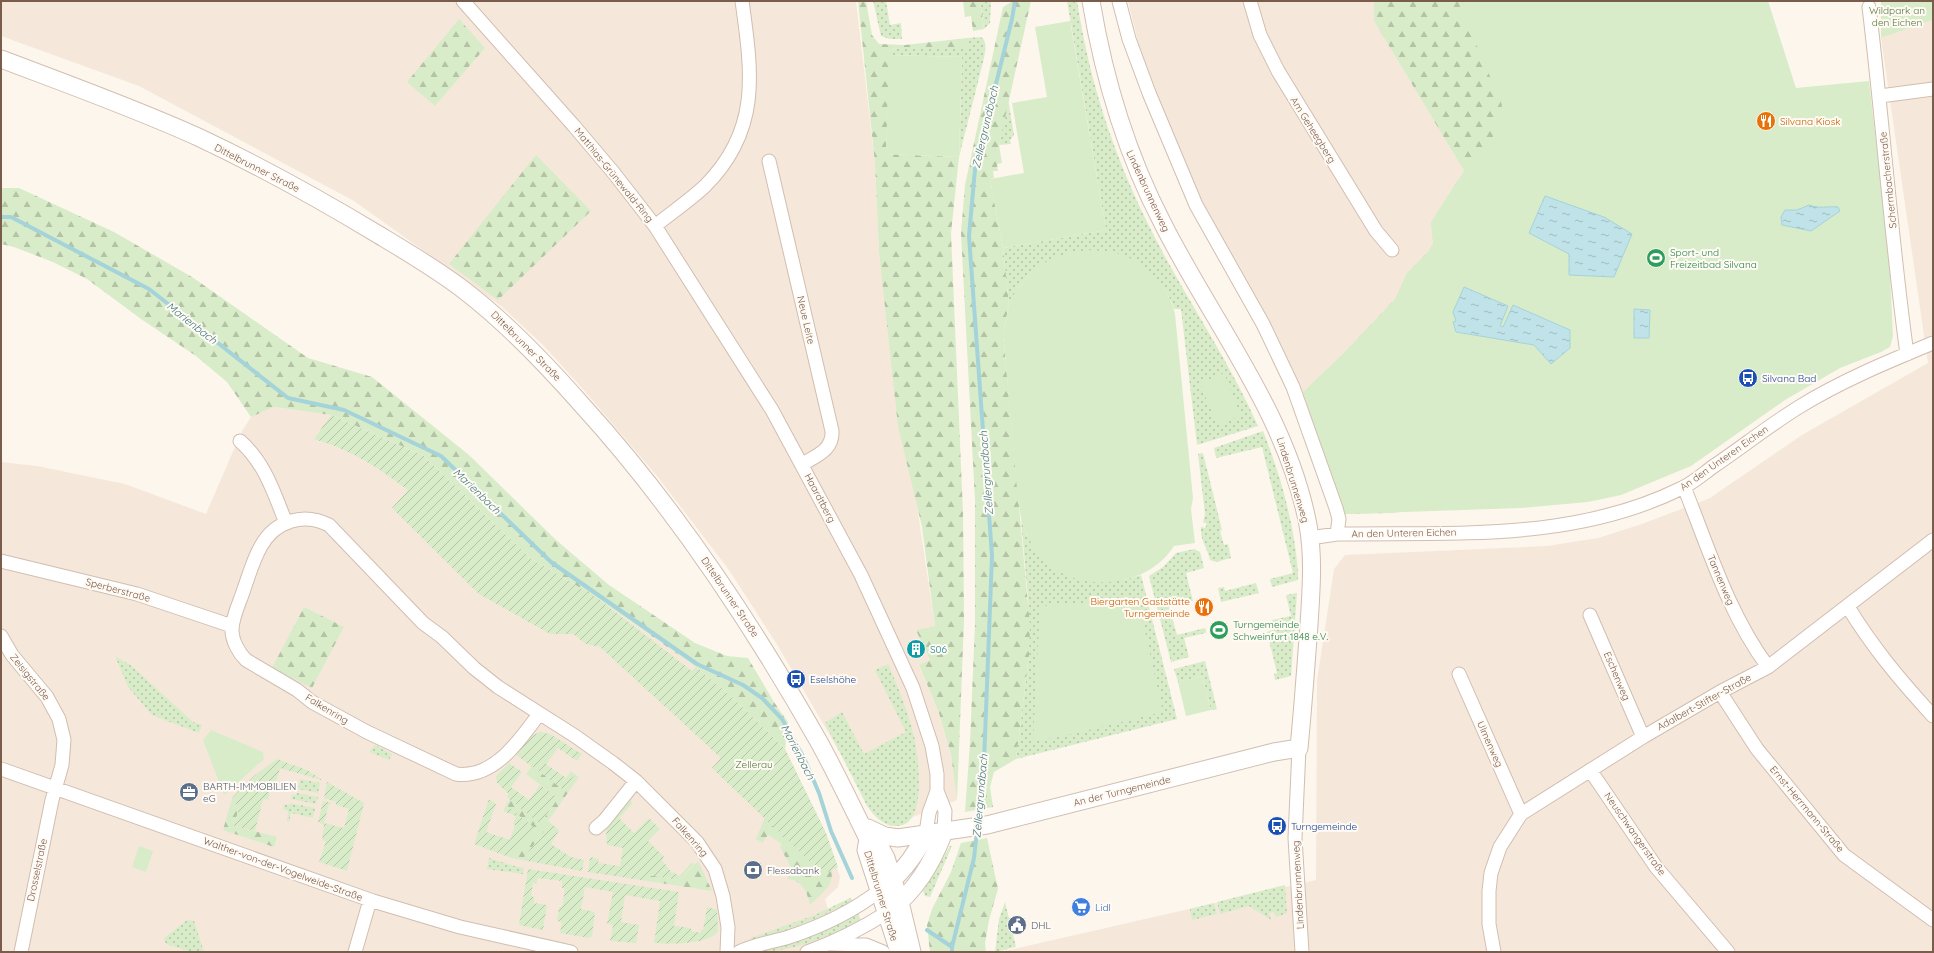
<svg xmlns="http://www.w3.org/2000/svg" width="1934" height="953" font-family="Quicksand,sans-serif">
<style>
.residential{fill:#f5e8da}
.grass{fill:url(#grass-dots)}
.forest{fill:url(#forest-firs)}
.park{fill:#d8ecc9}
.garden{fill:url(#garden-furrows)}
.water{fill:url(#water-ripples);stroke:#a5d3da}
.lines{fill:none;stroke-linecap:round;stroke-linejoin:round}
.stream{stroke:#a5d3da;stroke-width:4}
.minor-casing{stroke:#d1beb0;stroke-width:15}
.tertiary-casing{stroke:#d1beb0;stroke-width:19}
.minor{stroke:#fff;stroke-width:13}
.tertiary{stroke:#fff;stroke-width:17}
.labels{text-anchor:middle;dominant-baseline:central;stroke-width:4;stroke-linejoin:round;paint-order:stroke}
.park-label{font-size:10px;fill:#537a41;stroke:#fffaf3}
.food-label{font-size:10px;fill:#c56008;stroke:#fffaf3;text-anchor:start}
.street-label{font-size:10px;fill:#7a5c4d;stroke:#fffaf3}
.leisure-label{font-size:10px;fill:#27864d;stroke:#fffaf3;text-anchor:start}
.transit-label{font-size:10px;fill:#164399;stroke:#fffaf3;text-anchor:start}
.culture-label{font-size:10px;fill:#0d838f;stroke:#fffaf3;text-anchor:start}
.service-label{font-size:10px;fill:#4e5e75;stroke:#fffaf3;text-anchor:start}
.shop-label{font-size:10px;fill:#366cbe;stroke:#fffaf3;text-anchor:start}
.water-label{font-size:11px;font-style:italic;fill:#437c86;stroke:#fffaf3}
</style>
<defs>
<pattern id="grass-dots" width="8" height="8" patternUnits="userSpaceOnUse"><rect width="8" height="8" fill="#d8ecc9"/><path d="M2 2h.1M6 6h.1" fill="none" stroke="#b4c2a5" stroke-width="1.8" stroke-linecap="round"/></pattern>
<pattern id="forest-firs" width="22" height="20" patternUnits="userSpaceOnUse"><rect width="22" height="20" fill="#d8ecc9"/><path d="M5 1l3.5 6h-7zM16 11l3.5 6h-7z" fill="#b4c2a5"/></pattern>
<pattern id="garden-furrows" width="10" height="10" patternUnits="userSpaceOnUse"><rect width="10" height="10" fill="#d8ecc9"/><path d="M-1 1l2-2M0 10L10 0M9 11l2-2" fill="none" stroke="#b4c2a5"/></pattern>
<pattern id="water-ripples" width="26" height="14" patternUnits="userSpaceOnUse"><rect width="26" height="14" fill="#bfe3e8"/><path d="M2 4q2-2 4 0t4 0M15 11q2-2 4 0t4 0" fill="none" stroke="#a0bbbe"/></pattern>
</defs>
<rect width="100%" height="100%" fill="#fdf6ec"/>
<path class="residential" d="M1,1H856L875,163L879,252L935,626L916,630L930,660L919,666L939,713L951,755L957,800L900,822L872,808L778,646L729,570L657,476L582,388L543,345L501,306L354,201L139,86L1,36Z
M1128,1H1374V21L1464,171L1431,222L1433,244L1427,253L1407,273L1395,299L1342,355L1303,392L1198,201L1149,87Z
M1933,20V952H1001L1316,880L1317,681L1334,569L1345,555L1547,546L1598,538L1642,524L1710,498L1802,435L1928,363L1881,38Z
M274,407L331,415L530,558L597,598L696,667L732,697L785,749L826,833L840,877L838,887L825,899L841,952H1V462L37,466L125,484L206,514L241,433L251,417Z"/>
<path class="grass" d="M873,1H886L890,25L901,23L902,39H890L881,36Z
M980,1H991L990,23L984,29Z
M1067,1H1077C1090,83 1112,150 1148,224C1182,293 1227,356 1258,426L1197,445L1181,309H1174C1167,286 1149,271 1129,258L1032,271L1015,293L1009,305L1003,248L1106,230Z
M981,37C988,42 985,51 984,58L959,157L962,57L889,55L890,51L897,48H967V38Z
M1008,99L1014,135L1010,140L1011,144L999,145Z
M1263,431C1281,477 1294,522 1298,572V580L1272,587L1270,579L1293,573L1262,447L1216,458L1214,448Z
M1203,453L1222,530L1220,531L1224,545L1228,544L1231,558L1216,562L1210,560C1207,547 1200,540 1201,527L1205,528L1207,524L1203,522L1205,514L1198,454Z
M1021,520L1027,536L1124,580L1141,575L1177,719L1016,759L1029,656L1028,598Z
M1194,549L1200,552L1204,568L1186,573L1193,601L1169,607L1177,635L1205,628L1206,633L1184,638L1189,657L1171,662L1149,576L1163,567L1176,553Z
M1256,583L1259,593L1221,602L1218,588L1224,587L1225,591Z
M1297,593L1291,676L1275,680L1274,674L1277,673L1267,632L1275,629L1272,620L1291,616L1286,595Z
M115,656L132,666L193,722L202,725L199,733L152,715L128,687Z
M1205,661L1217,709L1211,710L1202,676L1178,682L1174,669Z
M888,664C898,687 908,711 914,736C918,755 928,825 898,826C884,827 875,817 867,806L825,723L842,712L864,754L906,732L875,670Z
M375,745L392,754L389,760L369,752Z
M300,779L320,783L318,793L298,789Z
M297,793L318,797L316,804L291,799L292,795H296Z
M290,803L315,808L313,818L291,813L289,822L287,821L288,811L283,809L284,804L289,805Z
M950,846H952L930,897L925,896L923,891Z
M489,858L514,866L524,868L523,874L487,869Z
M1285,885L1287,913L1276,917L1274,912L1269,913L1271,920L1249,906L1220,914L1217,902Z
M850,898L853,901C820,918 786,931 750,941L751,938L815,915Z
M1005,902L1016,947L995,952L999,919Z
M1214,903L1217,914L1192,920L1190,909Z
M858,913L861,921C829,936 793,952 757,952L806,937Z
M187,920L194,921L204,952H191L166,944L164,938Z"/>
<path class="forest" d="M858,1H866L872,35L879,44L905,45L967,38V48H897L890,51L886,154L959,157L951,233L963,513L964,620L957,800L951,755L939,713L919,665L930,660L916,630L935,626L922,527L898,426L879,252L875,163Z
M963,1H980L984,29L973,31L971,16L965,17Z
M1013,1H1031L999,145L1002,163L997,164L998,171H993L994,178L990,179L1003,248L1009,305L1003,333L1030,626L1029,656L1016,759L994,772L990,787L993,807L965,812L970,743L975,624V501L961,233L965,185L1003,7Z
M1374,1H1587L1521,508L1503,500L1392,513L1345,514L1303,392L1342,355L1395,299L1407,273L1427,253L1433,244L1431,222L1464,171L1374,21Z
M459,19L485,48L435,106L407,82Z
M536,155L591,211L498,300L449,264Z
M1,188H19L114,232L192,277L308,358L372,377L469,455L556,540L609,585L695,643L727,656L748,658L774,702L788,722L785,749L732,697L696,667L597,598L530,558L424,456L331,415L274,407L251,417L227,382L196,356L141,319L87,279L53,262L14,247L1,244Z
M304,607L344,627L312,688L272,668Z
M532,766L564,790L575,774L579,777L548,821L551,823L522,860L511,858L536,830L506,805L510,799L540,824L558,798L526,774Z
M231,802L240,804L234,826L277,837L274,847L223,830Z
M768,810L831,864C835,887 825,890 810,905C807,891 802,880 787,879L793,871L780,847L782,844L768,835L762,843L756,839Z
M987,838L998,889L989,920L985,944L986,952H930L927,925L932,909L951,872L961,843Z
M698,861L712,891L647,881L648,875L679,880Z"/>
<path class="park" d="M1458,1H1768L1796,88L1869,81L1889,254L1893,336L1890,347L1881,352L1840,368L1785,400L1691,466L1621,495L1588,502L1521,508L1345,514L1303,392L1342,355L1395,299L1407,273L1427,253L1433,244L1431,222L1464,171L1491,143L1502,105Z
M1881,1H1933V20L1881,38Z
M1070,21L1106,230L1003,248L990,179L1024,173L1012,103L1047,97L1035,27Z
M889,55L962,57L959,157L886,154Z
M1088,250C1096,251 1105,250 1113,252C1143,260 1168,284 1175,314L1193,498L1191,509L1195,543L1174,546C1161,566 1140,578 1117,581C1078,587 1044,572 1027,535C1021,524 1020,512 1018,500L1003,333L1009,305L1015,293L1032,271L1049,260L1068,253Z
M1224,373L1241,416L1217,425L1200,383Z
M1138,600L1163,712L1064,736L1033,742L1040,606Z
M1202,676L1211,710L1186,716L1178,682Z
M211,730L263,752L264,759L224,795L203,740Z
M139,846L153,851L146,872L132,867Z"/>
<path class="garden" d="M331,415L424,456L530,558L597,598L692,671L696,667L732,697L785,749L826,833L838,867L823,874L712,768L721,758L600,647L586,644L573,634H550L479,594L392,508L408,490C377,467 352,450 314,439Z
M540,732L550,734L582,754L577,761L558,748L546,764L566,778L571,771L575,774L564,790L515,754L531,736Z
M277,759L307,770L321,779V780L280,768L274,790L270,789L268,800L263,799L255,831L234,826L240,805L231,802L233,797L255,775Z
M509,763L522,772L511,787L529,800L540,785L558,798L540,824L507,797L509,794L497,783L496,776Z
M327,782L364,803L347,871L319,862L326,841L322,840L324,825L318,822L323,801L333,803L329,804L324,823L344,828L349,809L336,805V802L324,798Z
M489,799L496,804L486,832L510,840L515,825L513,824L516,816L503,811L506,805L537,830L511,858L474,844Z
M630,800L633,803L619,818L634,833L649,818L660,829L648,841L664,857L662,860L672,873L674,872L679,876L692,862L694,864L679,880L648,875L647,881L588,872L590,857L599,859L598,863L620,866L623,848L607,845L606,829Z
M551,823L559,830L551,844L571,857L584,860L582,871L522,860Z
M528,869L679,892L674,926L691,928V931L701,933V930H703L707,907L717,910L718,931C710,945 669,944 654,943L660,901L625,895L621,922L639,925L636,943L610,941L613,925L607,924L613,892L585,887L581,909L595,912L592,936L589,938L560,933L562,922L557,921L559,907H562L565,889L562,888V881L538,878L536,884L533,883L531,896L534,897V903L547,905L543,930L519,925Z"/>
<path class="water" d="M1545,196L1604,217L1632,234L1614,277L1569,275V254L1529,233Z
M1809,205C1819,209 1828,206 1838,207L1840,211L1811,231L1782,225L1781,217L1785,210H1797Z
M1464,287L1508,306L1500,326L1503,327L1513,305L1570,330V348L1551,364L1534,345L1456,332L1453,322L1456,321L1453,312Z
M1634,309L1650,310L1649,338H1634Z"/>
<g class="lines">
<path class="stream" d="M1,217H11L149,289L288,398L344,410L441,456L551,562L697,664L743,685L762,698L782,719L804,758L819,793L831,831L852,878
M978,822L984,762L992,556L969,236L976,158L995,88L1012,19L1015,1
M927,930L952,947V952
M952,947L974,858L977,831"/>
<g class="minor-casing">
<path id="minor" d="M463,1L574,126L613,172L655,226L772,410L861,575L913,688L932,746L937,774V791L945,811L944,832
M1119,1L1129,39L1149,93L1196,205L1263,324L1293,387L1336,508L1339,519L1337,534
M1250,1L1260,35L1278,71L1376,231L1392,250
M1869,7C1883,122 1891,239 1907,354
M1880,96L1933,89
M769,161L832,431C833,450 817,455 803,464
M655,226C671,213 690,200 705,186C761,130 752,73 742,1
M240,441C265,463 274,493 286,523
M1684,487C1709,549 1728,613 1768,667
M1310,538L1337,534C1455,532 1573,542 1682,488C1693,483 1704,473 1714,466C1742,447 1770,425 1799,407C1841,381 1887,362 1933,343
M1,561L137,594L232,626
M1848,607C1874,649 1900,680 1933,716
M1590,615L1643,737
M1,636L12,655L47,697L59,719L64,740L62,765L52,800L21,952
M1459,674L1521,814
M1720,692L1757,749L1844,855L1933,920
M539,714C519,741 494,779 456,774L367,732L312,702L297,690L246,660C239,653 232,641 232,630C232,617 240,602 244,589C249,575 253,560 261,546C275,521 303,512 329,525L423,623L442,637L474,668L498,687L575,736L613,763L636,781L697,842L715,869L723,896L728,927L727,952
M1299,748L1295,838L1302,952
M1,769L373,901L460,927L571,952
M1590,770L1656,867L1728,952
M596,828L604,821L636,781
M926,833L929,813L937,791
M832,944L866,945L883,952
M355,952L370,900
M739,952C755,944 773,942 789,937C822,926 852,912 879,891
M807,952C835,942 861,929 886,913
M1494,952L1489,924V891L1491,873L1500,847L1521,814L1643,737L1720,692L1768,667L1933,540"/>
</g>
<g class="tertiary-casing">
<path id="tertiary" d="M1,59C67,84 134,108 198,137C260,166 321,200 379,235C409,253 438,270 465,291C509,325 546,364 582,405C675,507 751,622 819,742C836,773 852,806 868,839L879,845L886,858L900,902L912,952
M868,828L885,836L898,838L987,825L1274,752L1299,748C1303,707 1306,666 1309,625C1311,591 1314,558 1308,525C1287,414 1213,323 1163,224C1126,153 1104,79 1091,1
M868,839L866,850L899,952
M887,885C903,871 917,853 926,833
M892,908C918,889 933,861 944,832"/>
</g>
<use href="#minor" class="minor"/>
<use href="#tertiary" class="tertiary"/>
</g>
<defs>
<g id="restaurant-disc" transform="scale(1)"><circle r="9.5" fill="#e8710a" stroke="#fffaf3"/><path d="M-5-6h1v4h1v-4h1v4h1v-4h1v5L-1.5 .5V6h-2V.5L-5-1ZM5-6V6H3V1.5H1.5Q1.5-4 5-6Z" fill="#fff"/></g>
<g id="stadium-disc" transform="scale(1)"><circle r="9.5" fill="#2e9e5b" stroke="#fffaf3"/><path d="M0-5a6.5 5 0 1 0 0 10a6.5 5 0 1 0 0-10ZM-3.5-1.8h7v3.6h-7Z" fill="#fff"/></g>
<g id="bus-disc" transform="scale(1)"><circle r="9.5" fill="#1a4fb4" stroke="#fffaf3"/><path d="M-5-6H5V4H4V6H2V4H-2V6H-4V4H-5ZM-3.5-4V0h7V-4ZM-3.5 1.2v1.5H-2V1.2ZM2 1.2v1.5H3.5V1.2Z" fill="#fff"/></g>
<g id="building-disc" transform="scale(1)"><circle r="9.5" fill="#0f9aa8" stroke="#fffaf3"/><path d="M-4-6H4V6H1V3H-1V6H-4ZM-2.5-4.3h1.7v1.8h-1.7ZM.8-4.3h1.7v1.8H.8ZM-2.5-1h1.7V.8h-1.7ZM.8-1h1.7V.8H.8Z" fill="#fff"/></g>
<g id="office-disc" transform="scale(1)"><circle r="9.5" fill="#5c6f8a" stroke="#fffaf3"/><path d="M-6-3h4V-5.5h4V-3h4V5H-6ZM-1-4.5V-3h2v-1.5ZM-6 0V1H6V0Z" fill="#fff"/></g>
<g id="bank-disc" transform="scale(1)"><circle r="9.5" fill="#5c6f8a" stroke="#fffaf3"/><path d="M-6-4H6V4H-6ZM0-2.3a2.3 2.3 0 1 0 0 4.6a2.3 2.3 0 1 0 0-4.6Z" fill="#fff"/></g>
<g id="supermarket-disc" transform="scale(1)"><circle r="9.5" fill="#3f7fe0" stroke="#fffaf3"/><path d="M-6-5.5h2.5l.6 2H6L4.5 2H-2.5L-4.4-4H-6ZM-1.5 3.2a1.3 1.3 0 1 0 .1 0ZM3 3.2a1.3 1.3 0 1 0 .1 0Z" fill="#fff"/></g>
<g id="civic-disc" transform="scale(1)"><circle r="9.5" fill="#5c6f8a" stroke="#fffaf3"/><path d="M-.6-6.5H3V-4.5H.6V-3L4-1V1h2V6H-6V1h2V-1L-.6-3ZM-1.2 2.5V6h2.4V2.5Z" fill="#fff"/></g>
</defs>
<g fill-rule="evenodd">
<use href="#restaurant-disc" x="1766" y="121"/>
<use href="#stadium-disc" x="1656" y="258"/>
<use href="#bus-disc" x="1748" y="378"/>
<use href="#restaurant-disc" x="1204" y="607"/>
<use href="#stadium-disc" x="1219" y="630"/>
<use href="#building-disc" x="916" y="649"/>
<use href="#bus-disc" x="796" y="679"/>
<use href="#office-disc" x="189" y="792"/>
<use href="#bus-disc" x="1277" y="826"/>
<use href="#bank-disc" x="753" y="870"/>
<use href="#supermarket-disc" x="1081" y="907"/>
<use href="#civic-disc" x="1017" y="925"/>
</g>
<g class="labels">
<g class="park-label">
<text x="1897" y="10">Wildpark an<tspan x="1897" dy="12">den Eichen</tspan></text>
<text x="754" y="764">Zellerau</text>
</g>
<g class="food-label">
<text x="1780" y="121">Silvana Kiosk</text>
<text x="1190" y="601" text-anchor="end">Biergarten Gaststätte<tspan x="1190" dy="12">Turngemeinde</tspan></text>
</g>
<g class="street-label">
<text transform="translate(1313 130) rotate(58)">Am Geheegberg</text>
<text transform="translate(257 168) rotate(27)">Dittelbrunner Straße</text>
<text transform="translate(614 175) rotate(51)">Matthias-Grünewald-Ring</text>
<text transform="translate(1888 180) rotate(-96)">Schermbacherstraße</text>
<text transform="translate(1148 191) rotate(65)">Lindenbrunnenweg</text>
<text transform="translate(806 320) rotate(77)">Neue Leite</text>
<text transform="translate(526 346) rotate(45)">Dittelbrunner Straße</text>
<text transform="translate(1724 458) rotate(-35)">An den Unteren Eichen</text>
<text transform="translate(1293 480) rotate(73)">Lindenbrunnenweg</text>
<text transform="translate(820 498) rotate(62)">Haardtberg</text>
<text transform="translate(1404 533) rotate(-1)">An den Unteren Eichen</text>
<text transform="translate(1721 580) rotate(67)">Tannenweg</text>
<text transform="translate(118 590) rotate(15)">Sperberstraße</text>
<text transform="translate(730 597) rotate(56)">Dittelbrunner Straße</text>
<text transform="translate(1617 676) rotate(67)">Eschenweg</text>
<text transform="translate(30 677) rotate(51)">Zeisigstraße</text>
<text transform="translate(1704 702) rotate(-29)">Adalbert-Stifter-Straße</text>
<text transform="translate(327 709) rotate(31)">Falkenring</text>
<text transform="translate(1490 744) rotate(66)">Ulmenweg</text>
<text transform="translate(1122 791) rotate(-14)">An der Turngemeinde</text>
<text transform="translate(1807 809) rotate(50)">Ernst-Herrmann-Straße</text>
<text transform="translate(1635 834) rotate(55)">Neuschwangerstraße</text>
<text transform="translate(690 837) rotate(49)">Falkenring</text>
<text transform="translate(283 869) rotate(20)">Walther-von-der-Vogelweide-Straße</text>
<text transform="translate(37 870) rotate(-78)">Drosselstraße</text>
<text transform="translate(1298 885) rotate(-93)">Lindenbrunnenweg</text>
<text transform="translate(881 896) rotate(73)">Dittelbrunner Straße</text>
</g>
<g class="leisure-label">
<text x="1670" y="252">Sport- und<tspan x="1670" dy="12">Freizeitbad Silvana</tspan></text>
<text x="1233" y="624">Turngemeinde<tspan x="1233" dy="12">Schweinfurt 1848 e.V.</tspan></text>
</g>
<g class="transit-label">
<text x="1762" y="378">Silvana Bad</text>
<text x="810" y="679">Eselshöhe</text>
<text x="1291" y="826">Turngemeinde</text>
</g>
<g class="culture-label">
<text x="930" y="649">S06</text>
</g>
<g class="service-label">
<text x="203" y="786">BARTH-IMMOBILIEN<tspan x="203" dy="12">eG</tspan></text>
<text x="767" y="870">Flessabank</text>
<text x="1031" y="925">DHL</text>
</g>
<g class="shop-label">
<text x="1095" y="907">Lidl</text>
</g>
<g class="water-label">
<text transform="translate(985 127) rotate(-77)">Zellergrundbach</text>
<text transform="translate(192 323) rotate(38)">Marienbach</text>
<text transform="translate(986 473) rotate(-94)">Zellergrundbach</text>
<text transform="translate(477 491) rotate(44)">Marienbach</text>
<text transform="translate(798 752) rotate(63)">Marienbach</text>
<text transform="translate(980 796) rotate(-85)">Zellergrundbach</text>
</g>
</g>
<rect width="1934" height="953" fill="none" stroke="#7a5c4d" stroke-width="4"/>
</svg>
